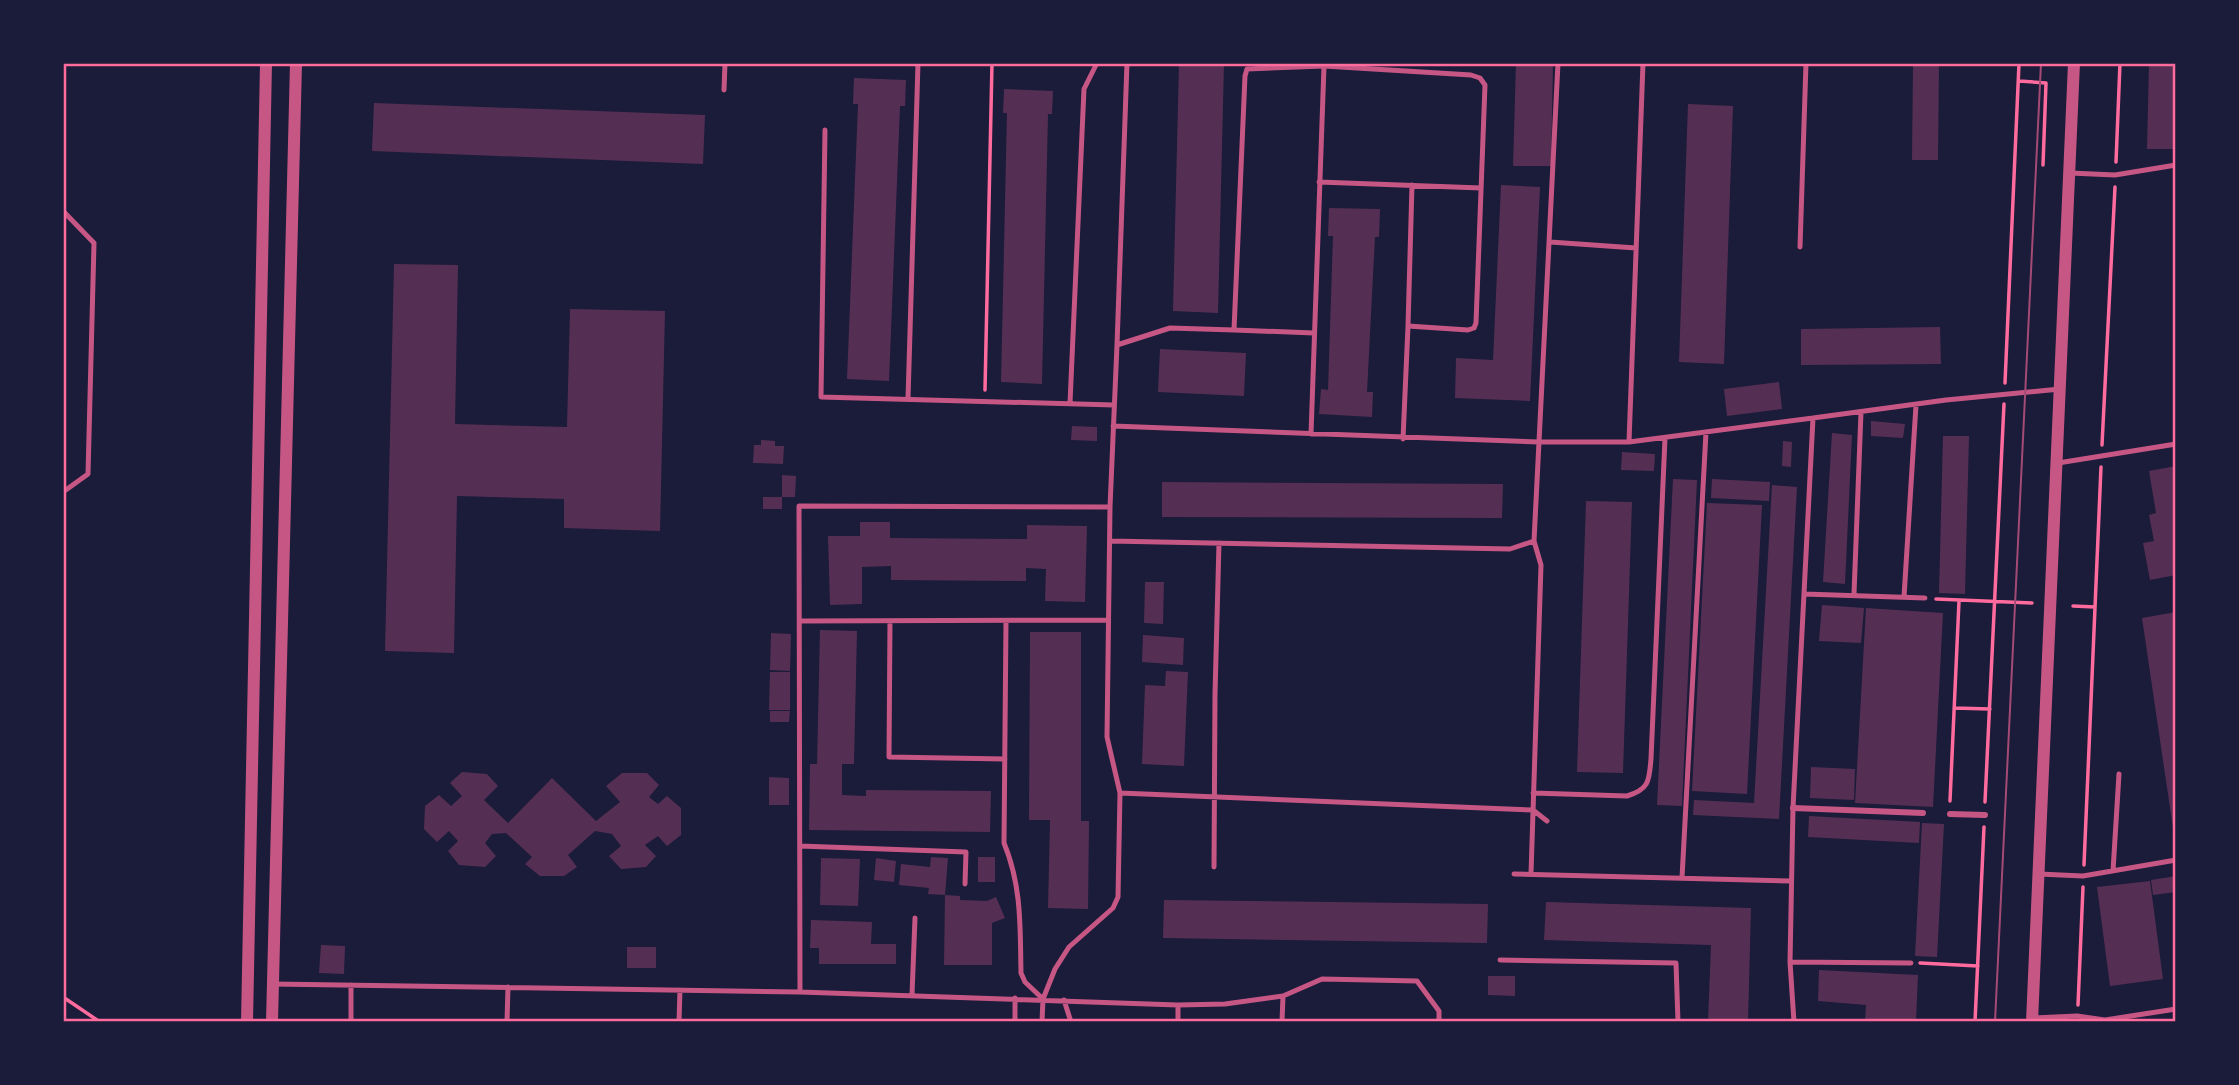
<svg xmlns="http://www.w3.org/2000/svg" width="2239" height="1085" font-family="Helvetica,sans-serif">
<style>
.building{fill:#542f53}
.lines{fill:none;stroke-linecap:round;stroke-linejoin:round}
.path{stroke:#ff6b9d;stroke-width:3.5}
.service{stroke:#c65784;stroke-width:5}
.pedestrian{stroke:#c65784;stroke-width:6}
.tertiary{stroke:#c65784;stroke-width:12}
.tram{stroke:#a44b75;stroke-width:2}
.neatline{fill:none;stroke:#ff6b9d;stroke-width:2.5}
</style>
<rect width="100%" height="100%" fill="#1b1b3a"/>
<path class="building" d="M1179,63H1224L1218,313L1173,311Z
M1516,63H1553L1551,166H1513Z
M1913,63H1939L1938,160H1912Z
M2149,63H2176V149H2147Z
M854,78L906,80L905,106H900L889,381L847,379L858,104H853Z
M1004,89L1053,91L1052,114H1048L1042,384L1001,382L1007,113H1003Z
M374,103L705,115L703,164L372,151Z
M1688,104L1733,106L1724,364L1679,362Z
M1501,185L1540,187L1530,401L1455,398L1456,358L1493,360Z
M1329,208L1380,209L1379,237H1375L1367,392H1373L1372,417L1319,414L1321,389L1328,390L1333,236H1328Z
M394,264L458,265L455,424L567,427L570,309L665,311L660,531L564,528V499L457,496L454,653L385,651Z
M1940,327L1941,364L1801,365V329Z
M1160,349L1246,353L1244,396L1158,392Z
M1779,382L1782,409L1727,416L1724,389Z
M1871,421L1905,424L1903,438L1871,436Z
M1072,426L1097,427V441L1071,440Z
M1832,433L1852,435L1845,584L1823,582Z
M1943,436H1969L1965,594L1939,593Z
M761,440L775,441V446H784L783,464L753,463L754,445H761Z
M1783,441L1792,442L1791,467L1782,466Z
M1622,452L1655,454L1654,471L1621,470Z
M2176,466V575L2150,580L2143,543L2154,541L2149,515L2156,513L2149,471Z
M782,475L796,476L795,497H782Z
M1673,479L1697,480L1682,806L1657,805Z
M1712,479L1770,482L1769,501L1711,498Z
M1162,482L1503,484L1502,518L1162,517Z
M1772,485L1797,487L1779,819L1693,815L1694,800L1754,803Z
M763,497H782V509H763Z
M1586,501L1632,502L1623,773L1577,772Z
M1707,503L1762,505L1747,794L1692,791Z
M860,522H890V538L1027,539V525L1087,526L1085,602L1045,601L1046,569L1026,568V581L891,580V566L862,567V604L830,605L828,536H860Z
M1145,582H1164L1163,624L1144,623Z
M1822,605L1864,608L1861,643L1819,641Z
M1866,608L1943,613L1933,807L1855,803Z
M2176,612V835H2174L2142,618Z
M820,630L857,631L854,764H842V795L866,796V790L991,791L990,832L809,830L810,764H817Z
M1030,632H1081V821H1089L1088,909L1048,908L1050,820H1029Z
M771,633L791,634L790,671L770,670Z
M1143,635L1184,638L1183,665L1142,662Z
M1166,671L1188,672L1184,766L1142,764L1145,685L1165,686Z
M770,672H790V710H769Z
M770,711H790L789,722H770Z
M1811,767L1855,769L1854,800L1810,798Z
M462,772L487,774L498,786L484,800L508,823L552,778L596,821L620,802L606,786L622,773H647L659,785L649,797L658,804L667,796L681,808V835L667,846L658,836L645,845L656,856L646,867L621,869L609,856L621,846L612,834L595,831L568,855L577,867L564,876H540L525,864L532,857L506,833L492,834L485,843L496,856L485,867L459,865L448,851L458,841L449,831L437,842L424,829L425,806L439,795L451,806L462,796L450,783Z
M769,777L789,778V805H769Z
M1809,816L1920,822L1919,843L1808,837Z
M1922,823L1944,824L1937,957L1915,956Z
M931,857L948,858L945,895L928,894L929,888L899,885L901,864L930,867Z
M978,857H995V882H978Z
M821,858L860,859L858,906L820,905Z
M876,858L896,861L894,882L874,880Z
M2176,876V892L2153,895L2151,880Z
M2150,881L2163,979L2110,986L2097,887Z
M945,895L960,896V900L987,901L996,897L1005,918L992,923V965H944Z
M1164,900L1488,904L1487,943L1163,938Z
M1546,902L1751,908L1748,1022H1708L1711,945L1544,940Z
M811,920L872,922L871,944H896V964H819V948H810Z
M321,945L345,946L344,974L319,973Z
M627,947H656V968H627Z
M1819,970L1918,975L1916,1022H1865L1866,1005L1818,1001Z
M1488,976H1515V996L1488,995Z"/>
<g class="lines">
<path class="path" d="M2019,81L2046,83L2043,165
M2116,162L2120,63
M2005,383L2019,63
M985,390L992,63
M2102,445L2115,187
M1936,599L2032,603
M2073,606L2095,607
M1954,708L1990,709
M1950,801L1959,601
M1985,802L2004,404
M2084,865L2101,467
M1920,963L1978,966
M63,997L100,1022
M2078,1005L2083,887
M1975,1022L1984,827"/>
<path class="service" d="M724,90L725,63
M825,130L821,397L1114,405
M2070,173L2115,175L2176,165
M1319,182L1481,188
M63,211L94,243L88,474L63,492
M1550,242L1636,248
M1800,247L1806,63
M1408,326L1412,185
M1234,330L1314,333
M1117,345L1127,63
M908,399L918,63
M1070,403L1084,89L1097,63
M1813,418L1946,400L2060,389
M1113,426L1539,442L1558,63
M1311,434L1324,66
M1629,442L1643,63
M2058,463L2176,444
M1110,541L1510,549L1534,541L1539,442H1629L1813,418L1793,808L1790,962L1911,963
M1804,594L1925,598
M1854,594L1861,412
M1904,597L1916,405
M799,621L1108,620
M890,621L889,757L1005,759
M1006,621L1004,843C1022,887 1020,927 1021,973L1025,982L1043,999
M1120,793L1533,810L1547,821
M1533,793L1627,796C1650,789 1649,780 1651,759L1665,438
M800,846L966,852L965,884
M1214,867L1215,694L1219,543
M2113,871L2119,774
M1514,874L1791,881
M1531,874L1541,565L1534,541
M2039,874L2083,876L2176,860
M1682,878L1706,432
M1500,960L1676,963L1678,1022
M1790,962L1794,1022
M272,984L800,992L1178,1005L1225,1004L1283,996L1322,979L1417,981L1439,1011V1022
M800,992L799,506L1110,507
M912,995L915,918
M1064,1000L1071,1022
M2033,1018L2077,1016L2105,1020L2176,1009
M351,1022V985
M507,1022L508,987
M679,1022L680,990
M1015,1022V998
M1042,1022L1043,999L1055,969L1069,947L1113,908L1118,897L1120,793L1107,737L1110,507L1117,345L1170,328L1234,330L1245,76L1247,69L1324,66L1471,75L1480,78L1485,85L1476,323L1474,328L1468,330L1408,326L1403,439
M1178,1022V1005
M1282,1022L1283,996"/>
<path class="pedestrian" d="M1793,808L1923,813
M1950,814L1985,815"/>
<path class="tertiary" d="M247,1022L266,63
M272,1022L296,63
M2032,1022L2074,63"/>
<path class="tram" d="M1995,1022L2041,63"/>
</g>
<rect width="2239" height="1085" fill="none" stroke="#1b1b3a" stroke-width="130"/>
<rect x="65" y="65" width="2109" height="955" class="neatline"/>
</svg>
